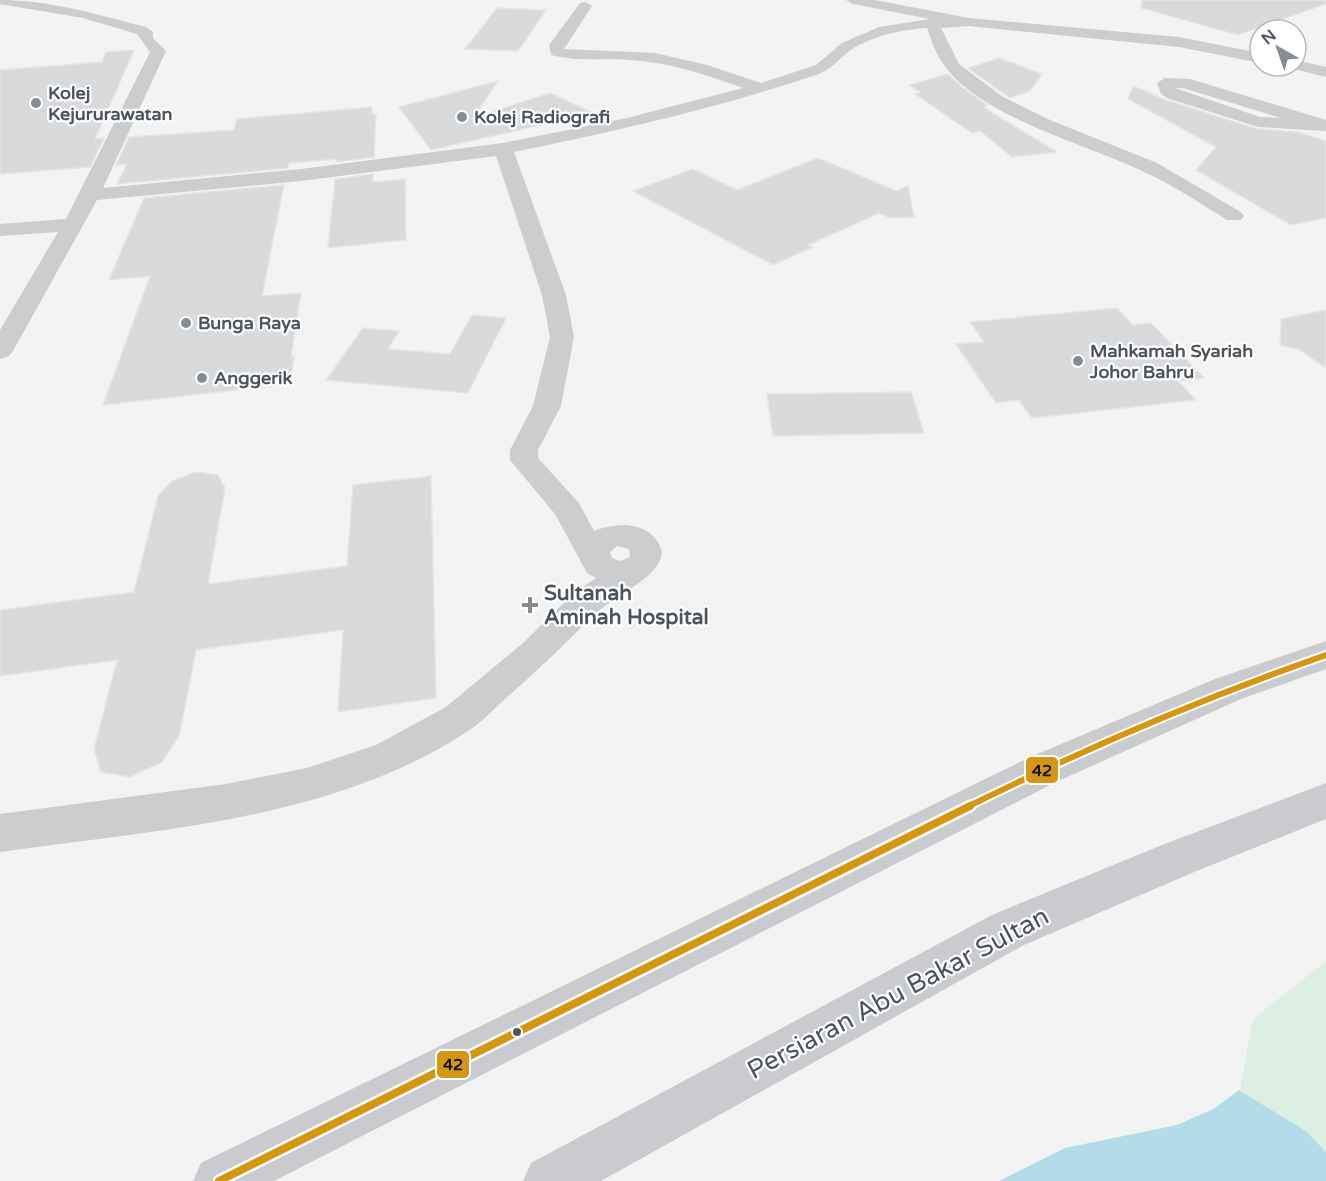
<svg xmlns="http://www.w3.org/2000/svg" width="1326" height="1181" font-family="'Varela Round',sans-serif">
<style>
.green{fill:#dbefe3}
.water{fill:#b4dce8}
.building{fill:#d9dadc;stroke:#e5e5e6;stroke-width:1.5}
.lines{fill:none;stroke-linecap:round;stroke-linejoin:round}
.street{fill:#cbcdcf;fill-rule:evenodd}
.secondary{fill:#cdced0;fill-rule:evenodd}
.primary{fill:#c9cbce;fill-rule:evenodd}
.bus-1-far1-casing{stroke:#fff;stroke-width:10}
.bus-1-casing{stroke:#fff;stroke-width:13}
.bus-1-far1{stroke:#d59613;stroke-width:6}
.bus-1{stroke:#d59613;stroke-width:8}
.poi-dot{fill:#868c92;stroke:#fff;stroke-width:2}
.bus-dot{fill:#4c555e;stroke:#fff;stroke-width:2}
.labels{text-anchor:middle;dominant-baseline:central;stroke-width:4.5;stroke-linejoin:round;paint-order:stroke}
.far-poi-label{font-size:18px;font-weight:bold;fill:#4c555e;stroke:#fff;text-anchor:start}
.poi-label{font-size:21px;font-weight:bold;fill:#4c555e;stroke:#fff;text-anchor:start}
.near-street-label{font-size:26px;fill:#4c555e;stroke:#fff}
.line-badge{stroke:#fff;stroke-width:2}
.pale-badge-label{font-size:16px;text-anchor:middle;font-weight:bold;fill:#111}
</style>
<rect width="100%" height="100%" fill="#f3f3f3"/>
<path class="green" d="M1326,961V1152L1306,1131L1240,1090L1253,1019Z"/>
<path class="water" d="M1239,1090L1306,1131L1326,1152V1181H999L1065,1148L1177,1125L1215,1108Z"/>
<path class="building" d="M1142,0H1325L1326,4L1238,35L1141,8Z
M497,8L546,10L518,51L465,49Z
M134,50L95,139L104,138L90,167L0,174V70L102,62L106,52Z
M999,58L1042,74L1030,91L1010,98L968,68Z
M948,74L963,88L987,105L983,107L1057,152L1012,157L980,131L972,133L915,94L921,93L910,85Z
M498,81L473,118L550,93L594,113L431,150L399,107Z
M1133,86L1166,100L1257,129L1298,132L1326,141V218L1291,225L1196,170L1216,147L1128,99Z
M372,107V114H376L374,157L337,162V159L289,163L288,168L117,184L127,164L116,165L129,137L234,130L237,119Z
M818,158L896,191L908,186L914,217L890,218L879,213L808,245L813,247L773,265L633,191L693,169L737,190Z
M373,174V182L405,179L406,240L328,248L335,179Z
M284,185L262,296L301,293L291,357L294,356L290,384L103,405L150,276L109,280L144,198Z
M1117,308L1133,325L1151,323L1204,378L1178,381L1196,400L1032,418L1019,400L996,403L956,344L984,342L970,322Z
M1326,310V368L1300,350L1280,345L1281,319Z
M472,315L506,318L468,393L326,380L363,328L399,331L388,349L450,354Z
M911,392L924,433L773,436L767,394Z
M196,472L218,475L225,488L208,584L347,566L353,485L431,476L436,698L338,712L343,630L196,650L179,736L162,762L130,777L101,772L94,749L117,660L0,676V610L134,592L158,496L172,481Z"/>
<g class="lines">
<path class="street" d="M0,0C51,0 98,15 146,27L153,32V38L166,51L103,188L301,169L503,143L627,118L743,88C707,75 669,62 630,60C602,58 578,62 551,55L549,45L580,3L585,2L592,6L564,49L655,53L707,65L761,83L816,65L842,43L879,27L930,19L853,4L846,0H875L969,18L1179,37L1260,53V63L1179,47L969,26L941,28L959,64L1003,97L1050,120L1157,163L1241,212L1244,216L1241,220H1227C1200,203 1173,185 1144,172C1088,145 985,118 947,69C937,57 932,42 927,28C902,29 873,36 852,49C839,58 832,70 816,75C717,108 616,131 514,152L566,295L574,337L561,406L538,450V458L579,503L594,531C619,521 654,522 662,552C660,579 612,596 594,615C565,644 536,672 505,699C494,709 483,721 471,729C334,821 158,829 0,852V814L226,784L307,768L376,745L446,707L523,643L573,594L596,578L587,573L555,514L510,460V450L533,406L550,337L542,295L496,156L301,181L97,200L13,351L9,356L0,359V330L58,232L0,236V224L66,219L150,52L137,34L83,18L0,4ZM617,546L629,549L630,557L621,561L612,558L610,552Z
M1296,60L1326,67V77L1290,68L1289,66H1296Z
M1165,78L1190,79L1326,120V131L1258,127L1167,98L1161,94L1157,83ZM1175,88H1183L1281,118L1260,117Z"/>
<path class="secondary" d="M0,0H12L0,5Z"/>
<path class="primary" d="M1326,641V669L1241,699L1056,782L274,1181H193L201,1163L1028,758L1215,679Z
M1326,783V819L1192,873L1024,945L601,1181H523L531,1163L992,915L1162,845Z"/>
<g class="bus-1-far1-casing">
<path id="bus-1-far1" d="M967,807C1084,749 1203,698 1326,655"/>
</g>
<g class="bus-1-casing">
<path id="bus-1" d="M219,1181L970,806"/>
</g>
<use href="#bus-1-far1" class="bus-1-far1"/>
<use href="#bus-1" class="bus-1"/>
</g>
<g class="poi-dot">
<circle cx="36" cy="103" r="6"/>
<circle cx="462" cy="117" r="6"/>
<circle cx="186" cy="323" r="6"/>
<circle cx="1078" cy="361" r="6"/>
<circle cx="202" cy="378" r="6"/>
<path d="M527 596h6v6h6v6h-6v6h-6v-6h-6v-6h6z"/>
</g>
<circle class="bus-dot" cx="517" cy="1032" r="5"/>
<g class="labels">
<g class="far-poi-label">
<text x="48" y="93">Kolej<tspan x="48" dy="21">Kejururawatan</tspan></text>
<text x="474" y="117">Kolej Radiografi</text>
<text x="198" y="323">Bunga Raya</text>
<text x="1090" y="351">Mahkamah Syariah<tspan x="1090" dy="21">Johor Bahru</tspan></text>
<text x="214" y="378">Anggerik</text>
</g>
<g class="poi-label">
<text x="544" y="593">Sultanah<tspan x="544" dy="24">Aminah Hospital</tspan></text>
</g>
<g class="near-street-label">
<text transform="translate(898 993) rotate(-28)">Persiaran Abu Bakar Sultan</text>
</g>
</g>
<g class="line-badge">
<rect x="1025" y="756" width="34" height="28" rx="6" fill="#d59613"/>
<rect x="436" y="1050" width="34" height="29" rx="6" fill="#d59613"/>
</g>
<g class="pale-badge-label">
<text x="1042" y="776">42</text>
<text x="453" y="1070">42</text>
</g>
<g transform="translate(1278 48) rotate(320)"><circle r="28" fill="#ffffff" stroke="#b7bbbf" stroke-width="1.5"/>
<path d="M0-4.5L10 22L0 15L-10 22Z" fill="#868c92"/>
<text y="-9" font-size="16" font-weight="bold" text-anchor="middle" fill="#4c555e">N</text>
</g>
</svg>
